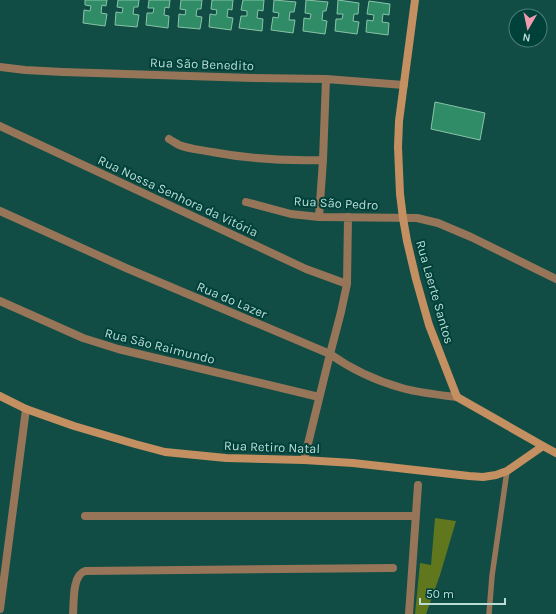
<svg xmlns="http://www.w3.org/2000/svg" width="556" height="614" font-family="Karla,sans-serif">
<style>
.green{fill:#60771e}
.building{fill:#2f8c67;stroke:#88c4a7}
.lines{fill:none;stroke-linecap:round;stroke-linejoin:round}
.lane{stroke:#967558;stroke-width:5.5}
.street{stroke:#967558;stroke-width:8}
.secondary{stroke:#c49061;stroke-width:8}
.labels{text-anchor:middle;dominant-baseline:central;stroke-width:4;stroke-linejoin:round;paint-order:stroke}
.street-label{font-size:13px;fill:#badcd6;stroke:#00413a}
</style>
<rect width="100%" height="100%" fill="#114c45"/>
<path class="green" d="M435,518L456,521L440,575L426,614H415L420,563L431,565Z"/>
<path class="building" d="M85,0H107L106,6L102,5L101,13L107,14L105,26L83,23L84,10L90,11L91,6L85,5Z
M118,0H139L138,7H134L133,14L139,15L137,27L115,25L116,12L122,13L123,8L117,7Z
M149,0H170L169,8L165,7L164,15L169,16L168,28L146,25L147,13H153L154,8H148Z
M181,0H202L201,9H197L196,16L202,17L200,29L178,27L179,14L185,15L186,10L180,9Z
M212,0H233L232,10L228,9L227,17L233,18L231,30L209,27L210,14L216,15L217,10L211,9Z
M243,0H264L263,11L258,10L257,18L263,19L262,31L239,28L241,16H247V11L241,10Z
M274,0L296,2L294,12H290L289,20H295L293,33L271,30L273,17L278,18L279,13L273,12Z
M306,0L328,2L326,11H323L322,20L327,21L325,34L303,31L304,18L310,19L311,14L305,13Z
M338,0L359,3L358,14H354L353,21L359,22L357,34L335,31L336,19H342L343,14H337Z
M369,1L390,4L389,15L383,14L382,22L389,23L388,35L366,32L367,20L373,21L374,15L367,14Z
M435,102L485,113L480,140L431,129Z"/>
<g class="lines">
<path class="lane" d="M489,614L492,576L507,471"/>
<path class="street" d="M0,67L25,70L63,72L252,78L326,79L404,85
M0,126L306,269L347,284
M169,139C172,141 176,143 179,145C189,149 202,150 212,152C249,159 286,161 323,160
M246,202L291,214L319,217L417,218L438,223L471,237L556,279
M0,211L126,268L330,354C351,369 377,381 402,388C420,393 439,395 457,397
M319,217L323,160L326,79
M0,301L83,338L118,349L319,397
M304,460L330,354L341,312L347,284L348,217
M85,516H416
M0,609L26,409
M73,614C74,603 72,575 85,571L393,568
M409,614L418,485"/>
<path class="secondary" d="M415,0L399,121L398,147L400,194L403,218L407,241L416,279L429,325L457,397L543,446L556,453
M0,396L26,409L74,426L135,444L165,452L226,458L304,460L353,463L469,476L483,477L496,475L507,471L543,446"/>
</g>
<g class="labels">
<g class="street-label">
<text transform="translate(202 64) rotate(2)">Rua São Benedito</text>
<text transform="translate(178 196) rotate(25)">Rua Nossa Senhora da Vitória</text>
<text transform="translate(336 203) rotate(3)">Rua São Pedro</text>
<text transform="translate(435 292) rotate(74)">Rua Laerte Santos</text>
<text transform="translate(232 300) rotate(23)">Rua do Lazer</text>
<text transform="translate(160 346) rotate(14)">Rua São Raimundo</text>
<text transform="translate(272 447) rotate(2)">Rua Retiro Natal</text>
</g>
</g>
<g transform="translate(528 28) rotate(189)"><circle r="19" fill="#00413a" stroke="#4a7f78"/>
<path d="M0-3L7 15L0 10L-7 15Z" fill="#f19ab0"/>
<text y="-6" font-size="11" font-weight="bold" text-anchor="middle" fill="#badcd6">N</text>
</g>
<path d="M420 598v6h85v-6" fill="none" stroke="#badcd6" stroke-width="2"/>
<text x="426" y="598" font-size="12" fill="#badcd6" stroke="#00413a" stroke-width="3" paint-order="stroke">50 m</text>
</svg>
